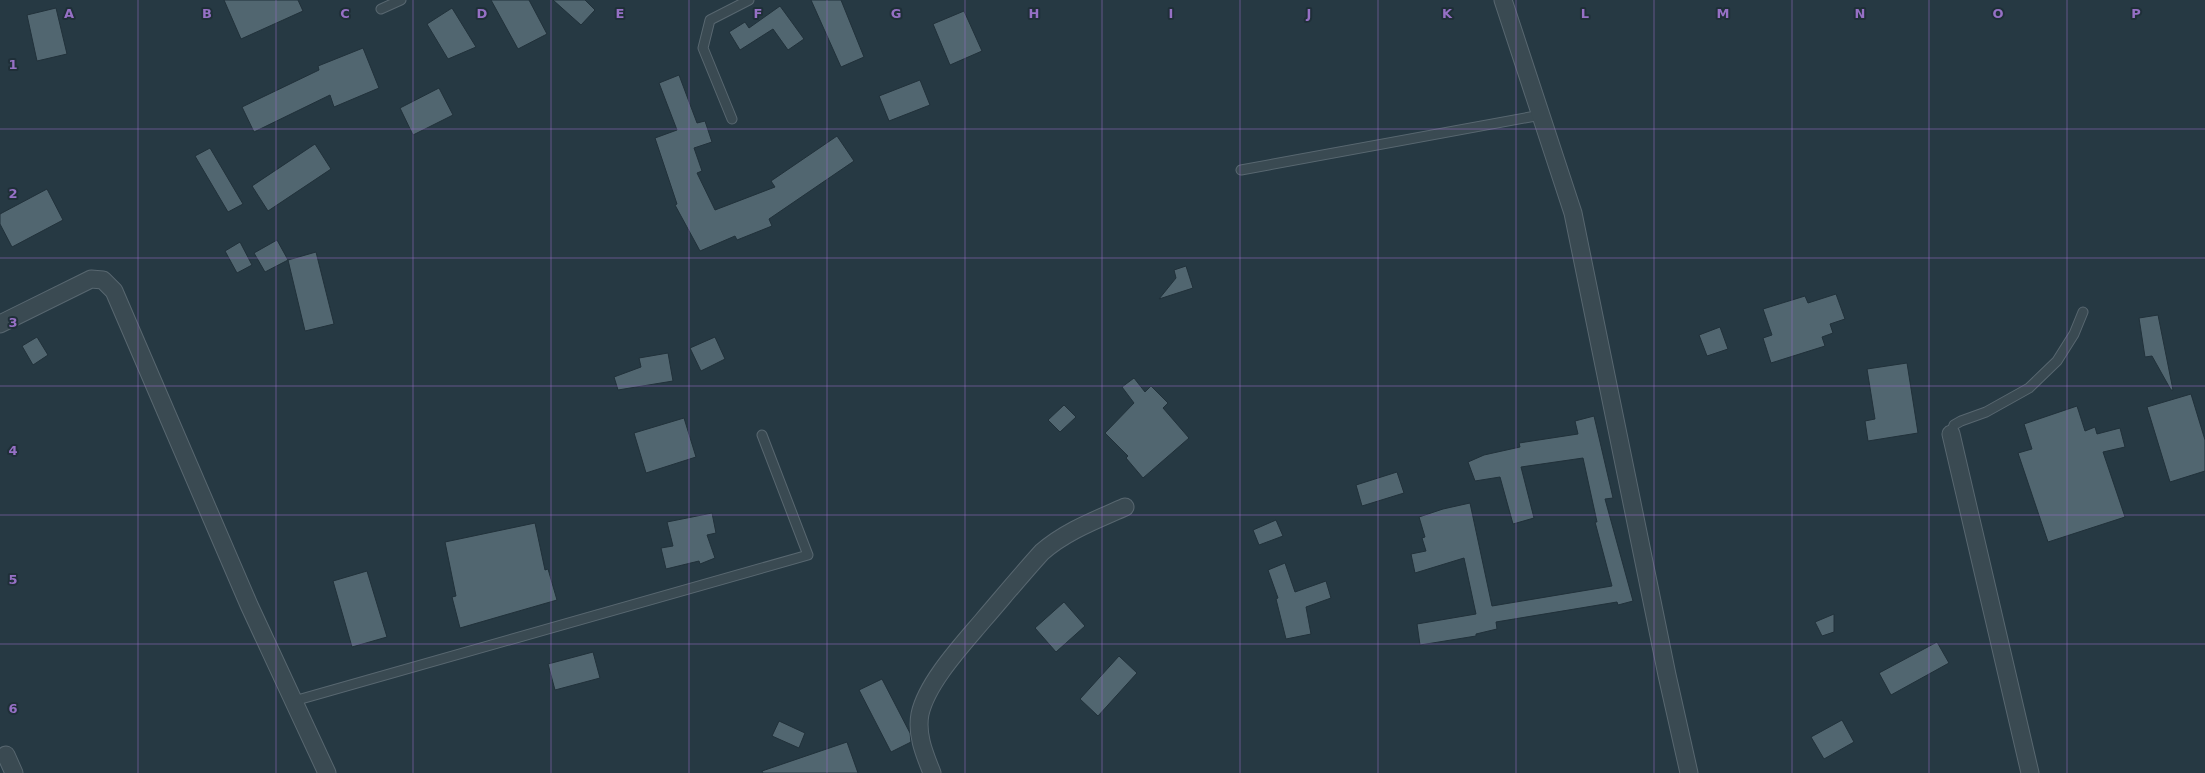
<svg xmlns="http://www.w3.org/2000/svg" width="2205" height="773" font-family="'DejaVu Sans',sans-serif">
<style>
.building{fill:#516670;stroke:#21313a}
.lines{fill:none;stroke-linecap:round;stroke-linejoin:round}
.service-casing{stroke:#586770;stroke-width:11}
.minor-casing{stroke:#586770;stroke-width:19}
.service{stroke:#3a4a52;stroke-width:9}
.minor{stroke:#3a4a52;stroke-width:17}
.grid{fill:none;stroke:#9670c5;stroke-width:1;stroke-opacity:0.55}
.grid-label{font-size:13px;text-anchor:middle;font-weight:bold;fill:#9670c5;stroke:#1f2f38;stroke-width:4;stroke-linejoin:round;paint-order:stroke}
</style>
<rect width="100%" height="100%" fill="#263943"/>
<path class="building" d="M224,0H298L303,11L241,39Z
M491,0H529L547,34L518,49Z
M553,0H585L595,10L581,25Z
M811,0H841L864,57L841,67Z
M780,6L804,39L788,50L773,29L740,50L729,32L745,22L749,28Z
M56,8L67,54L37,61L27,15Z
M452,8L476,47L448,59L427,24Z
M964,11L982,51L950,65L933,24Z
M363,48L379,88L334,107L330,95L254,132L242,107L319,70L318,66Z
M679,75L697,123L705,121L712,142L694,148L702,171L697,173L715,210L775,187L771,181L837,136L854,161L769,219L772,226L737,240L735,236L700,251L675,205L677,204L655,138L677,130L659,83Z
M920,80L930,105L889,121L879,96Z
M439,88L453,115L413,135L400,108Z
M315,144L331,169L268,211L252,186Z
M210,148L243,204L228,212L195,156Z
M47,189L63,220L12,247L0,224V214Z
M277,240L288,260L265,272L254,253Z
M240,242L252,265L237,273L225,251Z
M316,252L334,324L305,331L288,260Z
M1186,266L1193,288L1159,299L1176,278L1174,270Z
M1836,294L1845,319L1830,324L1833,333L1822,337L1825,346L1771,363L1763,338L1772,335L1763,309L1805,296L1808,303Z
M2158,315L2173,390H2171L2152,356L2145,357L2139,318Z
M1720,327L1728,349L1707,356L1699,335Z
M37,337L48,355L33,365L22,346Z
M715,337L725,359L701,371L690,348Z
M668,353L673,381L618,390L614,377L641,367L639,358Z
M1907,363L1918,433L1868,441L1865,421L1875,419L1867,369Z
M1134,378L1145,392L1151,386L1168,403L1163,408L1189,438L1143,478L1126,458L1128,456L1105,433L1134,403L1122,387Z
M2191,394L2205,440V471L2170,482L2147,407Z
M1064,405L1076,417L1060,432L1048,420Z
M2077,406L2085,431L2095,427L2097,434L2120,428L2125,447L2103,452L2125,517L2048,542L2018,453L2032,449L2024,424Z
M1594,416L1613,498L1605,499L1633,601L1618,605L1617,602L1496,622L1497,629L1476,634V636L1420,645L1417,624L1476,614L1464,558L1415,573L1411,554L1426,551L1422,538L1425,537L1419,517L1443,509L1470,503L1492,606L1612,586L1595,522H1597L1583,458L1521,467L1534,518L1513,524L1500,477L1475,481L1468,462L1484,455L1520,447L1519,443L1578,434L1575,421Z
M684,418L696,457L646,473L634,433Z
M1397,472L1404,493L1362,506L1356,485Z
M712,513L716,533L707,535L715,558L700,564L699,561L666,569L661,548L673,546L667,522Z
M1276,520L1283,536L1259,545L1253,530Z
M535,523L545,570L548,569L557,600L460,628L452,597L456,596L445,542Z
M1285,563L1295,592L1326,581L1331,598L1306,607L1311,634L1286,639L1276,599L1278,598L1268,570Z
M367,571L387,637L352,647L333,581Z
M1064,602L1085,626L1056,652L1035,628Z
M1834,614V632L1822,636L1815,622Z
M1937,642L1949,663L1891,695L1879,673Z
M593,652L600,678L555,690L548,664Z
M1119,656L1137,673L1098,716L1080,699Z
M882,679L910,733L911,742L891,752L859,690Z
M1842,720L1854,742L1824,759L1811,737Z
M779,721L805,733L799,748L772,736Z
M847,742L858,773H763L762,771Z"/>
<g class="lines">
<g class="service-casing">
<path id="service" d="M381,9L401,0
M732,119L703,48L710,20L749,0
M1241,170L1541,115
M1951,434L1954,425L1961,421L1986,412L2029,388L2057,361L2074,334L2083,312
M294,701L808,555L762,435"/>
</g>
<g class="minor-casing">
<path id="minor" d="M1503,0L1573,213L1667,675L1689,773
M0,324L91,279L103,280L114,291L249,605L327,773
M1951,434L2030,773
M6,755L14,773
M932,773C925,755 916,735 920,714C927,682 963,644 984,619C1003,597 1022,574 1042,552C1066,531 1096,520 1125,507"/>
</g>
<use href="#service" class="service"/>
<use href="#minor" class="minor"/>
</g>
<path class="grid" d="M138,0V773M276,0V773M413,0V773M551,0V773M689,0V773M827,0V773M965,0V773M1102,0V773M1240,0V773M1378,0V773M1516,0V773M1654,0V773M1792,0V773M1929,0V773M2067,0V773M0,129H2205M0,258H2205M0,386H2205M0,515H2205M0,644H2205"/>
<g class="grid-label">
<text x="69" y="18">A</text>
<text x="207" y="18">B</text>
<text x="345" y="18">C</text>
<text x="482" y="18">D</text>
<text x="620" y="18">E</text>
<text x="758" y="18">F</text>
<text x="896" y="18">G</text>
<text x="1034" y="18">H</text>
<text x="1171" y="18">I</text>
<text x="1309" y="18">J</text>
<text x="1447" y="18">K</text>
<text x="1585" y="18">L</text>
<text x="1723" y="18">M</text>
<text x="1860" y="18">N</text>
<text x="1998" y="18">O</text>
<text x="2136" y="18">P</text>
<text x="13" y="69">1</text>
<text x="13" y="198">2</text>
<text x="13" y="327">3</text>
<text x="13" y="455">4</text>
<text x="13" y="584">5</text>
<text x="13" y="713">6</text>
</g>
</svg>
